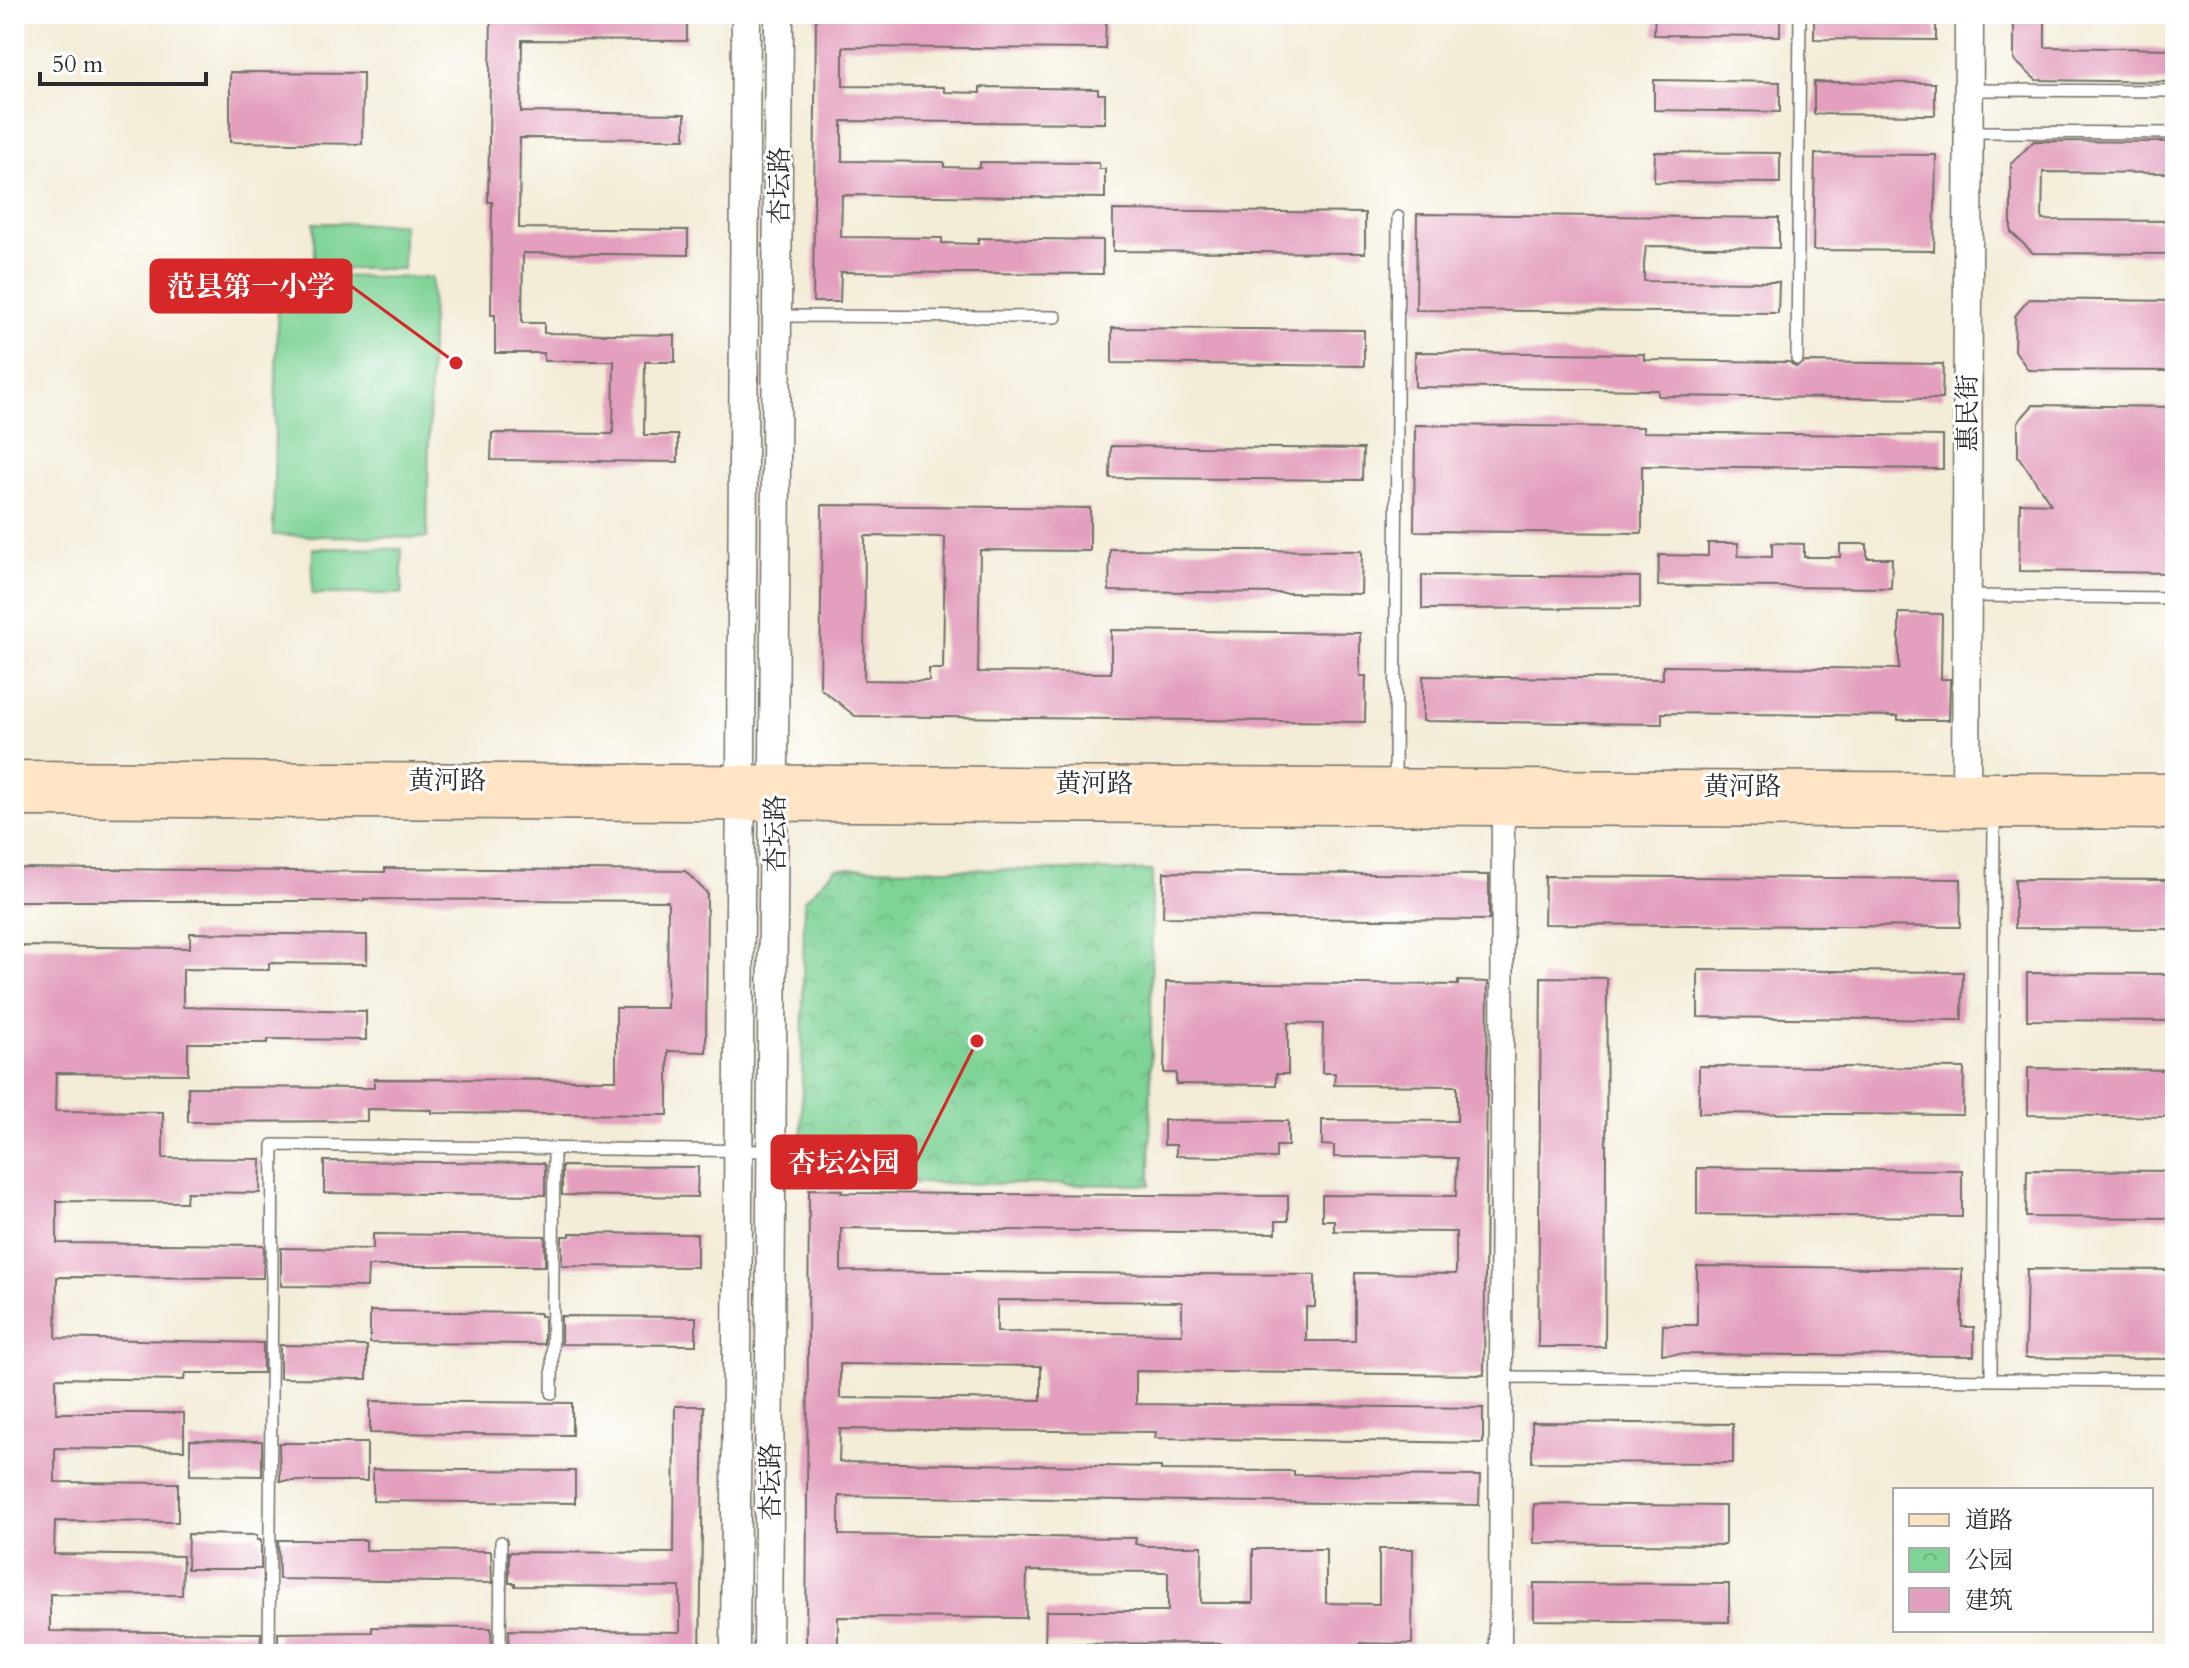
<svg xmlns="http://www.w3.org/2000/svg" width="2189" height="1668" font-family="Cardo,'Noto Serif SC',serif">
<style>
.park{fill:url(#park-crowns);stroke:#547f60;stroke-width:2}
.garden{fill:#7ed396;stroke:#547f60;stroke-width:2}
.building{fill:#e39fbd;fill-rule:evenodd}
.lines{fill:none;stroke-linecap:round;stroke-linejoin:round}
.service-casing{stroke:#716f67;stroke-width:14}
.minor-casing{stroke:#716f67;stroke-width:25}
.tertiary-casing{stroke:#716f67;stroke-width:31}
.secondary-casing{stroke:#716f67;stroke-width:33}
.service{stroke:#fff;stroke-width:11}
.minor{stroke:#fff;stroke-width:22}
.tertiary{stroke:#fff;stroke-width:28}
.secondary{stroke:#ffe4c6;stroke-width:30}
.labels{text-anchor:middle;dominant-baseline:central;stroke-width:6;stroke-linejoin:round;paint-order:stroke}
.street-label{font-size:26px;fill:#2b2b2b;stroke:#fff}
.leader{fill:none;stroke:#d62828;stroke-width:3}
.callout-dot{fill:#d62828;stroke:#fff;stroke-width:3}
.callout{fill:#d62828;stroke:#d62828;stroke-width:3}
.callout-label{font-size:28px;text-anchor:middle;font-weight:bold;fill:#fff}
</style>
<defs>
<pattern id="park-crowns" width="20" height="18" patternUnits="userSpaceOnUse" patternTransform="scale(2)"><rect width="20" height="18" fill="#7ed396"/><path d="M2 6a3 3 0 1 1 6 0M12 15a3 3 0 1 1 6 0" fill="none" stroke="#6db581"/></pattern>
</defs>
<rect width="100%" height="100%" fill="#fff"/>
<filter id="ink" filterUnits="userSpaceOnUse"><feTurbulence type="fractalNoise" baseFrequency=".0125" numOctaves="2"/><feDisplacementMap in="SourceGraphic" scale="16" xChannelSelector="R" yChannelSelector="G"/><feConvolveMatrix kernelMatrix="1 2 1 2 8 2 1 2 1" color-interpolation-filters="sRGB"/></filter>
<filter id="wash" filterUnits="userSpaceOnUse"><feTurbulence type="fractalNoise" baseFrequency=".006" numOctaves="4" result="noise"/><feDisplacementMap in="SourceGraphic" scale="32" xChannelSelector="R" yChannelSelector="G"/><feGaussianBlur stdDeviation="1.8" result="paint"/><feColorMatrix in="noise" values="0 0 0 0 0 0 0 0 0 0 0 0 0 0 0 0 0 1.4 0 .05"/><feComposite in="paint" operator="in"/></filter>
<g filter="url(#wash)">
<rect width="100%" height="100%" fill="#f3ecd7"/>
<path class="park" d="M836,868L1152,871L1150,1185L801,1182L804,901Z"/>
<path class="garden" d="M314,223L403,224V269H314Z
M278,275L432,278L427,538L273,535Z
M313,548L402,549V594H312Z"/>
<g id="blocks">
<path class="building" d="M491,14L687,16V41L522,40L521,112L685,114V139L520,138L519,228L688,230V255L523,253L522,323H544V333L675,335V362H645L644,435H678V462L491,460L492,433L613,434L614,361H544V353H495V315H491L492,202H488Z
M816,14H945V19H981V14H1064L1099,15V20H1106L1105,49L843,47V86L944,87V92L980,93V87L1098,89V94H1105V123L842,121V161L944,162V167L980,168V162L1099,163V169H1105V198L842,195L841,237L942,238V243L978,244V238L1103,240V274L841,272L840,302H813Z
M1655,14H1780V36L1654,35Z
M1814,14H1936V40L1814,39Z
M2014,14H2045V47L2175,49V82L2036,80L2014,60Z
M230,72L363,73L362,144L230,142Z
M1654,80L1780,82V112L1654,110Z
M1814,82L1935,83V115L1814,114Z
M2034,141L2175,142V173L2043,172L2042,220L2175,221V254L2033,253L2011,232V164Z
M1655,152L1780,153V183L1654,182Z
M1815,154L1936,155L1934,251L1813,250Z
M1113,210L1365,213V253L1113,251Z
M1417,214L1779,218V248L1646,246L1644,264V281L1779,282L1778,313L1416,310Z
M2029,299L2175,301V371L2028,370L2014,349L2015,316Z
M1112,328L1364,330V366L1112,363Z
M1415,352L1644,354V360L1789,362L1796,367L1805,362L1943,364L1942,399L1658,396V390L1415,387Z
M2033,405L2175,407V573L2019,571L2020,503L2051,504L2018,456V422Z
M1415,425L1643,427V432L1943,436V469L1642,466V533L1414,531Z
M1111,446L1363,449L1362,480L1110,478Z
M822,505L1090,508V551L980,550L978,672L1111,673V630L1360,633V676H1366L1365,722L855,716L820,688ZM865,536L945,537L943,669H929V681L864,680Z
M1708,543H1738V556L1772,557V543L1804,544V557H1840V544H1867V558H1892L1891,588L1658,586L1659,555L1708,556Z
M1110,549L1362,551L1361,594L1109,591Z
M1422,575L1640,577V608L1422,609Z
M1899,613L1942,614L1941,679H1950L1949,720H1898V716L1662,713V724L1423,721V676L1663,679V666L1899,669Z
M14,868L385,872V868L685,871L707,893L706,1052L668,1051V1115L432,1113V1110L367,1109V1121L188,1122V1087L374,1088V1079L616,1080V1008H667L668,901L364,899V901H14Z
M1164,872L1489,875V920L1163,917Z
M1545,876L1961,879L1960,927L1544,924Z
M2015,879L2175,880V929L2015,928Z
M190,933L367,935V964L269,963V970L183,969V1007L366,1011V1040L268,1039V1043H188V1074L56,1073L55,1111L163,1112V1158L261,1159L260,1193L187,1192L186,1202L57,1201V1243L263,1245L264,1248L263,1278L57,1277L56,1338L263,1343V1373H185L184,1380L56,1378V1413H184V1450L55,1448V1482L178,1483V1522L55,1521L54,1554L183,1556L182,1595L50,1594V1631L261,1633L260,1654H14V946L190,948Z
M1698,970L1963,972L1962,1020L1698,1017Z
M2027,973L2175,974V1021L2027,1020Z
M1541,977L1607,978L1605,1347H1538Z
M1458,981L1488,982L1484,1375L1136,1371V1404L1483,1408V1443L1155,1438L1156,1432L840,1429L839,1462L1161,1467V1470L1294,1471V1475L1480,1476L1479,1505L839,1496V1535L1136,1538L1135,1544L1145,1546H1202L1201,1603H1253V1549H1326V1603L1379,1604V1549H1413L1412,1644L1361,1643V1654H1221V1643L1045,1644L1046,1611H1168V1572L1027,1571L1026,1618L838,1617V1654H806L809,1189L842,1190L841,1193L1288,1196V1221H1276V1233L841,1228V1271L1315,1275V1307H1306V1341H1355V1273L1456,1274V1232L1334,1231V1220H1322V1195L1456,1196L1457,1158L1334,1157V1146L1322,1145V1120L1457,1121V1086L1334,1085L1335,1073H1322L1323,1024L1288,1023V1074H1276V1085L1176,1084V1073H1164L1166,982L1458,985ZM997,1300L1182,1302V1334L997,1332ZM840,1364L1041,1366V1400L840,1398Z
M1699,1066L1964,1068L1963,1115L1699,1113Z
M2028,1068L2175,1070V1117L2028,1115Z
M1164,1120L1288,1121V1146H1276V1158L1176,1156V1145H1164Z
M324,1161L543,1163L545,1166V1195L324,1193Z
M562,1166L698,1167L697,1197L562,1195Z
M1697,1168L1962,1170V1217L1697,1215Z
M2027,1170L2175,1171V1218L2026,1217Z
M570,1233L697,1234V1267L562,1266V1236H570Z
M373,1234L545,1236V1266H368L367,1287L281,1286V1248L373,1249Z
M1697,1266L1962,1269V1327H1974V1356L1662,1354L1663,1325H1697Z
M2027,1269L2175,1270V1359L2025,1358Z
M370,1311L540,1313V1316H544V1344L370,1343Z
M561,1316L696,1317V1345L561,1344Z
M280,1345L367,1346V1379L280,1378Z
M370,1401L572,1403V1435L370,1433Z
M675,1406H704L700,1654H508L509,1630L680,1632V1587L515,1586V1583H509V1552L674,1553Z
M1532,1422L1733,1424V1463L1532,1462Z
M190,1440L262,1441V1476L190,1475Z
M279,1443H367V1481H280Z
M373,1469L575,1471V1503L373,1501Z
M1534,1504L1725,1506V1545L1534,1543Z
M188,1534L257,1535V1540H261V1569H187Z
M278,1540H366V1550L491,1551L492,1583L279,1579Z
M1534,1583L1729,1584V1622L1534,1620Z
M372,1627L491,1628L492,1654H278V1633L372,1632Z"/>
</g>
</g>
<g filter="url(#ink)">
<use href="#blocks" fill-opacity="0" stroke="#716f67" stroke-width="2"/>
<g class="lines">
<g class="service-casing">
<path id="service" d="M1968,90L2175,91
M1969,132L2175,133
M779,316L1056,317
M1797,359L1800,14
M1967,596L2175,598
M1395,784L1398,217
M1501,1377L2175,1381
M1991,1380L1994,813
M552,1393L554,1148
M269,1654L273,1145L772,1151
M500,1654L501,1542"/>
</g>
<g class="minor-casing">
<path id="minor" d="M1500,1654L1503,810"/>
</g>
<g class="tertiary-casing">
<path id="tertiary" d="M1966,809L1969,14
M735,1654L746,14
M768,1654L779,14"/>
</g>
<g class="secondary-casing">
<path id="secondary" d="M14,776L2175,789
M14,801L2175,814"/>
</g>
<use href="#service" class="service"/>
<use href="#minor" class="minor"/>
<use href="#tertiary" class="tertiary"/>
<use href="#secondary" class="secondary"/>
</g>
</g>
<g class="labels">
<g class="street-label">
<text transform="translate(779 186) rotate(-90)">杏坛路</text>
<text transform="translate(1967 413) rotate(-90)">惠民街</text>
<text x="447" y="780">黄河路</text>
<text x="1094" y="783">黄河路</text>
<text x="1742" y="786">黄河路</text>
<text transform="translate(775 834) rotate(-90)">杏坛路</text>
<text transform="translate(770 1482) rotate(-90)">杏坛路</text>
</g>
</g>
<path class="leader" d="M456 363L351 286M977 1041L916 1162"/>
<g class="callout-dot">
<circle cx="456" cy="363" r="8"/>
<circle cx="977" cy="1041" r="8"/>
</g>
<g class="callout">
<rect x="151" y="260" width="200" height="52" rx="8"/>
<rect x="772" y="1136" width="144" height="52" rx="8"/>
</g>
<g class="callout-label">
<text x="251" y="296">范县第一小学</text>
<text x="844" y="1172">杏坛公园</text>
</g>
<rect width="2189" height="1668" fill="none" stroke="#fff" stroke-width="48"/>
<rect x="1893" y="1488" width="260" height="144" fill="#ffffff" stroke="#aaaaaa" stroke-width="2"/>
<rect x="1909" y="1514" width="40" height="12" fill="#ffe4c6" stroke="#aaaaaa" stroke-width="2"/>
<text x="1965" y="1528" font-size="24" fill="#2b2b2b">道路</text>
<rect x="1909" y="1548" width="40" height="24" fill="url(#park-crowns)" stroke="#aaaaaa" stroke-width="2"/>
<text x="1965" y="1568" font-size="24" fill="#2b2b2b">公园</text>
<rect x="1909" y="1588" width="40" height="24" fill="#e39fbd" stroke="#aaaaaa" stroke-width="2"/>
<text x="1965" y="1608" font-size="24" fill="#2b2b2b">建筑</text>
<path d="M40 72v12h166v-12" fill="none" stroke="#2b2b2b" stroke-width="4"/>
<text x="52" y="72" font-size="24" fill="#2b2b2b" stroke="#ffffff" stroke-width="6" paint-order="stroke">50 m</text>
</svg>
